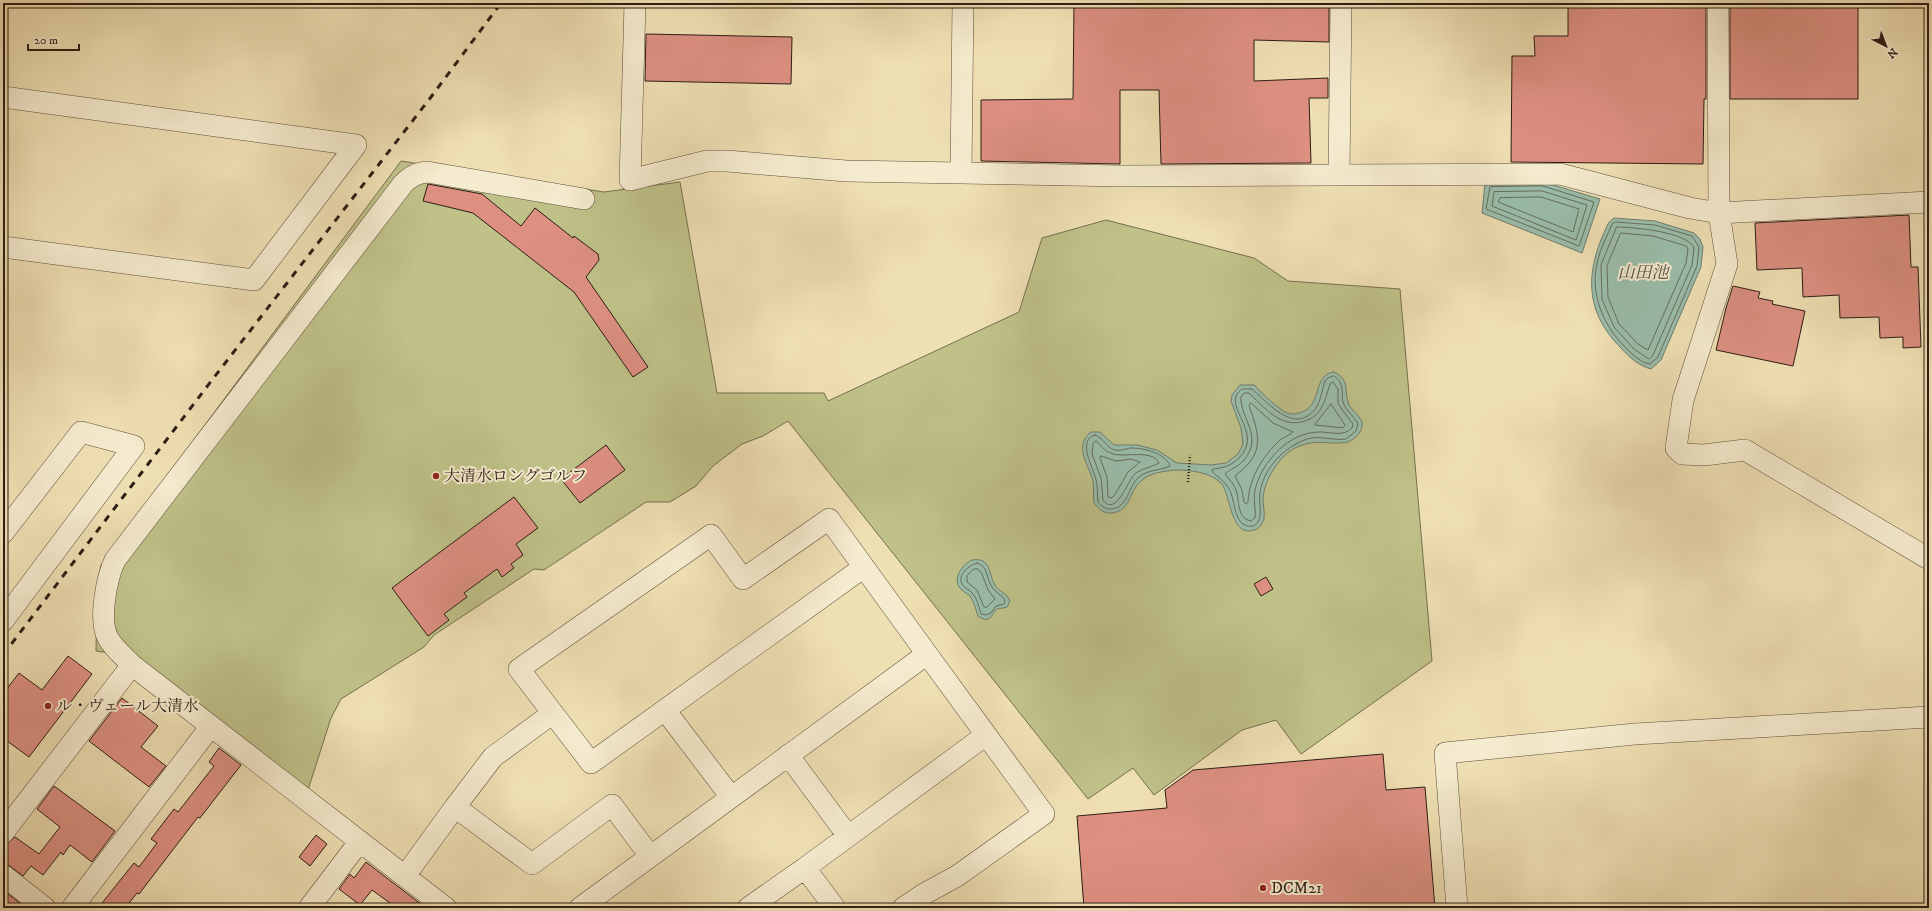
<svg xmlns="http://www.w3.org/2000/svg" width="1932" height="911" font-family="'IM FELL DW Pica','Noto Serif JP',serif">
<style>
.green{fill:#bfc189;stroke:#766f4e}
.water{fill:#9abdaa;stroke:#6e7d6e}
.lines{fill:none;stroke-linecap:round;stroke-linejoin:round}
.shore{stroke:#646d5f;stroke-width:1}
.building{fill:#dd9082;stroke:#2d1d14}
.minor-casing{stroke:#5e4e3c;stroke-width:22}
.path{stroke:#2d1d14;stroke-width:2.5;stroke-dasharray:1 2;stroke-linecap:butt}
.minor{stroke:#f5ebce;stroke-width:21}
.rail{stroke:#2d1d14;stroke-width:3;stroke-dasharray:7 7;stroke-linecap:butt}
.poi-dot{fill:#8f2418;stroke:#f5ebce;stroke-width:1.5}
.labels{text-anchor:middle;dominant-baseline:central;stroke-width:4;stroke-linejoin:round;paint-order:stroke}
.poi-label{font-size:16px;fill:#2d1d14;stroke:#f5ebce;text-anchor:start}
.water-label{font-size:17px;font-style:italic;fill:#4e4d41;stroke:#f5ebce}
</style>
<rect width="100%" height="100%" fill="#efe0b4"/>
<filter id="stains"><feTurbulence type="fractalNoise" baseFrequency=".005" numOctaves="4"/><feColorMatrix values="0 0 0 0 .2 0 0 0 0 .09 0 0 0 0 .02 0 0 0 .5 -.17"/></filter>
<radialGradient id="worn" r=".72"><stop offset=".6" stop-color="#630" stop-opacity="0"/><stop offset="1" stop-color="#630" stop-opacity=".3"/></radialGradient>
<path class="green" d="M401,161L604,192L680,182L717,393H824L828,401L1019,312L1042,238L1106,220L1254,258L1288,281L1400,289L1432,661L1301,754L1276,720L1242,730L1154,795L1133,768L1088,799L788,421L763,436L742,444L713,466L696,486L670,502H646L544,570L534,569L434,635L424,647L341,699L331,718L308,790L138,657L96,651L97,586L101,565Z"/>
<path class="water" d="M1543,182L1600,199L1582,253L1482,213L1485,183Z
M1614,218L1655,221L1694,233L1700,239L1703,247L1701,267L1661,360L1651,369C1639,366 1629,357 1621,348C1582,309 1586,268 1609,222Z
M1334,372C1350,380 1344,389 1348,402C1350,411 1364,417 1362,426C1361,434 1354,439 1348,442C1327,446 1319,437 1295,448C1279,456 1264,481 1263,498C1263,505 1265,513 1264,519C1262,524 1259,529 1254,530C1230,538 1231,494 1221,483C1210,472 1190,470 1175,470C1165,471 1149,473 1141,481C1129,491 1131,511 1112,513C1104,514 1099,509 1094,503C1093,496 1094,489 1093,481C1089,465 1073,446 1091,432H1100L1114,445H1137L1157,450L1177,463L1211,465L1226,463L1238,454L1243,444L1241,428L1231,401L1232,395L1240,385H1254C1263,394 1272,403 1282,410C1287,414 1293,415 1299,413C1324,407 1311,375 1334,372Z
M972,560C992,557 988,574 995,585C999,592 1007,593 1010,601L1007,607C1005,608 1000,608 997,609C991,614 991,625 978,616C976,610 974,601 970,596C967,593 962,591 960,588C952,578 963,564 972,560Z"/>
<g class="lines">
<path class="shore" d="M1543,186L1594,202L1579,246L1486,209L1490,187Z
M1542,191L1587,205L1576,240L1492,206L1494,192Z
M1541,197L1579,209L1573,232L1498,202L1500,198Z
M1616,222L1655,225L1692,236L1699,247L1697,266L1658,357L1650,364C1640,363 1630,352 1623,345C1603,324 1590,293 1597,264C1599,252 1605,240 1610,229L1612,224Z
M1617,227C1633,227 1688,232 1694,248L1692,265L1653,355L1649,359L1634,349L1614,327L1602,299L1601,265Z
M1621,233L1653,236L1686,246L1688,249L1686,263L1648,350L1638,344L1619,324L1608,297L1607,266Z
M1334,376C1345,383 1341,392 1343,402C1346,411 1354,416 1358,424L1356,431L1346,439C1333,441 1320,435 1307,439C1284,447 1264,468 1260,492C1258,504 1265,520 1253,526C1233,529 1236,500 1229,489C1225,481 1218,478 1212,471L1213,469C1223,468 1231,466 1239,458C1262,435 1230,412 1236,396C1237,393 1240,391 1242,389H1252C1268,403 1295,436 1316,408C1321,400 1322,390 1325,381L1328,378Z
M1333,382L1338,389V403L1341,408L1353,424L1352,428C1343,437 1332,432 1320,432C1289,432 1262,461 1255,490C1253,499 1256,509 1255,518L1251,521C1238,519 1239,503 1237,493C1235,485 1229,479 1225,474C1230,469 1238,467 1244,460C1264,436 1240,419 1241,397L1244,393H1249C1265,408 1281,429 1305,421C1311,419 1316,416 1320,410C1325,403 1327,393 1330,384Z
M1251,403L1273,423L1293,432C1290,435 1284,437 1280,440C1263,456 1249,478 1248,502L1246,504L1244,502L1242,490L1235,476C1239,472 1245,468 1249,463C1264,446 1256,425 1249,406Z
M1331,404L1345,425L1343,428L1315,425Z
M1095,435C1103,438 1105,445 1112,449C1119,452 1124,449 1131,448C1144,448 1165,453 1170,466C1160,471 1147,469 1138,478C1128,487 1128,508 1111,509C1105,509 1101,506 1098,502C1097,494 1098,487 1096,480C1094,469 1076,440 1095,435Z
M1096,441C1101,445 1104,451 1111,453C1122,459 1152,448 1159,463C1152,467 1143,468 1136,473C1128,479 1116,518 1103,500L1101,478L1092,454L1093,444Z
M1101,456L1116,461L1131,459L1140,462L1128,472L1114,496L1111,498L1108,497L1107,477L1100,458Z
M977,563C989,567 986,579 992,587C995,593 1003,595 1005,601L1004,604L996,606L991,613L986,615L981,614C979,607 977,598 972,593C970,590 964,588 962,584C957,575 969,565 977,563Z
M974,569H978L982,574L988,590L995,599L987,607H984L977,590L967,582V576Z"/>
</g>
<path class="building" d="M1074,3H1329V42L1254,40V81L1328,78V98H1309L1311,163L1161,164L1159,90H1120V164L981,161V100L1073,99Z
M1568,3H1706V99H1704L1703,164L1511,162L1512,56H1535L1534,36H1568Z
M1730,3L1858,4V99H1730Z
M646,34L792,37L791,84L645,81Z
M428,184L482,194L521,226L535,208L573,238L574,236L598,254L599,260L586,277L648,367L633,377L574,292L473,213L423,201Z
M1909,215L1911,267H1918L1921,347L1903,348V337L1880,338L1879,317L1840,318L1839,295L1803,297L1802,268L1757,270L1755,223Z
M1733,286L1760,292L1758,298L1773,301L1772,304L1805,311L1793,366L1716,350L1726,308Z
M606,445L625,470L580,503L561,479Z
M514,497L538,528L516,544L523,555L511,564L514,568L502,577L497,569L464,593L467,597L444,614L449,620L428,636L392,588Z
M1266,577L1273,589L1261,596L1254,584Z
M68,656L92,674L29,757L3,738V694L19,673L42,690Z
M122,698L158,726L141,747L166,766L149,787L89,741Z
M219,748L241,765L200,818L198,817L139,894L137,893L125,908H98L134,863L139,867L157,843L151,839L174,809L178,812L214,766L209,762Z
M1383,754L1386,790L1425,787L1435,908H1084L1077,816L1167,808L1165,790L1193,770Z
M54,786L115,831L92,862L70,845L63,855L61,852L43,875L31,866L23,876L10,866L3,863V846L15,837L39,854L60,827L37,809Z
M316,835L327,844L310,866L299,857Z
M366,862L426,908H397L372,890L360,905L339,889L350,874L354,878Z
M3,890L26,908H10L3,902Z"/>
<g class="lines">
<g class="minor-casing">
<path id="minor" d="M635,3L630,180L707,161H727L846,171L1122,176L1560,174L1690,208L1719,213L1929,202
M1718,3L1719,213L1727,264L1683,400L1676,448L1682,454L1704,455L1745,450L1929,559
M3,97L356,145L254,280L3,247
M961,172L963,3
M1339,174L1341,3
M3,533L81,432L134,446L3,621
M864,567L591,763L519,669L711,535L743,579L829,519L927,654
M132,665C124,656 113,648 108,638C98,620 107,577 115,560L403,184C410,177 416,173 427,172L584,199
M665,710L731,797
M788,755L848,836
M455,807L493,757L553,713
M3,833L132,665L446,908
M805,868L986,735
M3,875L45,908
M405,876L455,807L532,864L612,805L650,856
M72,908L211,726
M309,908L360,841
M580,908L927,654L1044,814L957,876L924,894L903,908
M748,908L805,868L835,908
M1457,908L1445,753L1635,734L1929,717"/>
</g>
<path class="path" d="M1188,482L1190,455"/>
<use href="#minor" class="minor"/>
<path class="rail" d="M3,655L212,380L431,97L501,3"/>
</g>
<g class="poi-dot">
<circle cx="436" cy="476" r="4"/>
<circle cx="48" cy="706" r="4"/>
<circle cx="1263" cy="888" r="4"/>
</g>
<g class="labels">
<g class="poi-label">
<text x="444" y="476">大清水ロングゴルフ</text>
<text x="56" y="706">ル・ヴェール大清水</text>
<text x="1271" y="888">DCM21</text>
</g>
<g class="water-label">
<text x="1643" y="273">山田池</text>
</g>
</g>
<rect width="1932" height="911" fill="none" stroke="#efe0b4" stroke-width="16"/>
<rect x="4" y="4" width="1924" height="903" fill="none" stroke="#2d1d14" stroke-width="2"/>
<rect x="8" y="8" width="1916" height="895" fill="none" stroke="#2d1d14"/>
<g transform="translate(1886 46) rotate(138)" stroke="#f5ebce" stroke-width="3" paint-order="stroke">
<path d="M0-3L7 15L0 10L-7 15Z" fill="#2d1d14"/>
<text y="-6" font-size="11" font-weight="bold" text-anchor="middle" fill="#2d1d14">N</text>
</g>
<path d="M28 44v6h51v-6" fill="none" stroke="#2d1d14" stroke-width="2"/>
<text x="34" y="44" font-size="12" fill="#2d1d14" stroke="#f5ebce" stroke-width="3" paint-order="stroke">20 m</text>
<rect width="100%" height="100%" filter="url(#stains)"/>
<rect width="100%" height="100%" fill="url(#worn)"/>
</svg>
